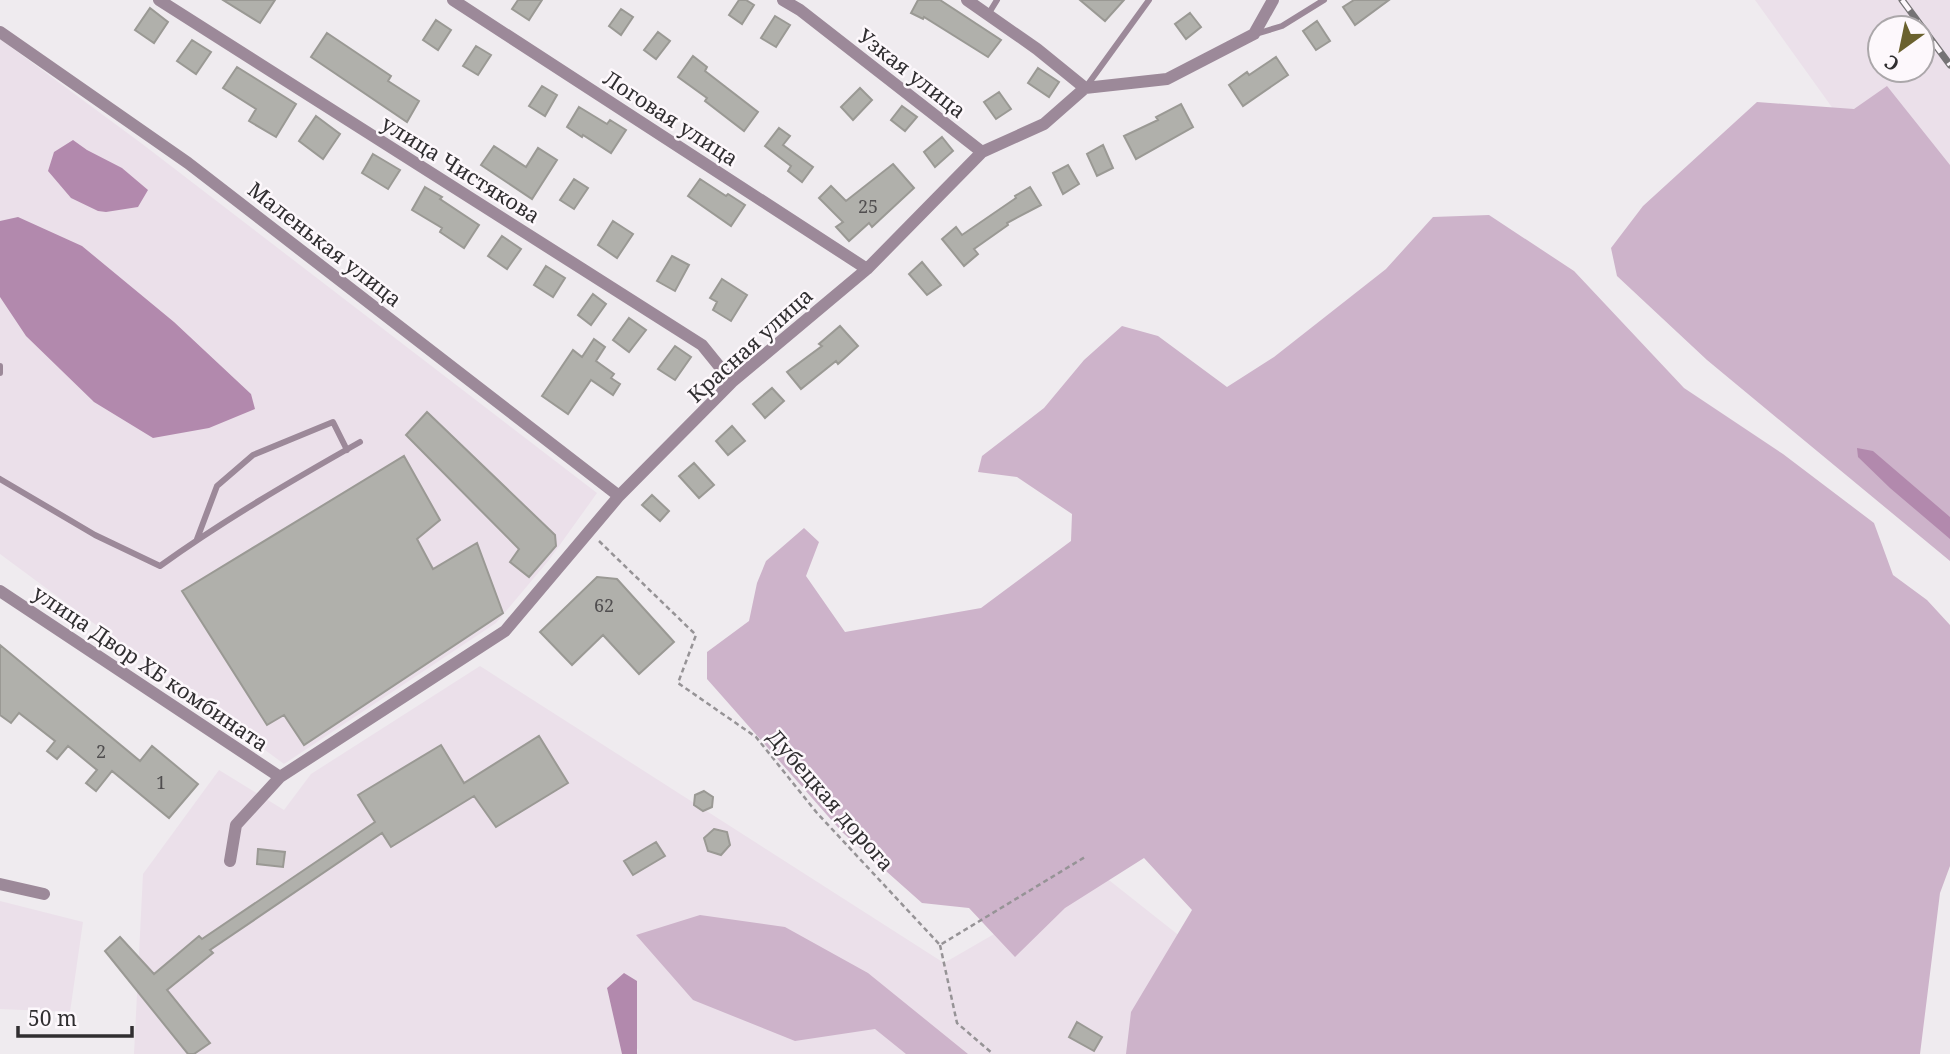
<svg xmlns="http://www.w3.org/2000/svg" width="1950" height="1054" font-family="'Noto Serif',serif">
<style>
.built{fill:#ebe0ea;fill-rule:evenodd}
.green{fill:#cdb3ca}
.water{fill:#b289ad}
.building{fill:#b0b0ab;stroke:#9a9994;stroke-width:2}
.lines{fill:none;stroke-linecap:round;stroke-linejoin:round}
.path{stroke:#969396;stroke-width:2.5;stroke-dasharray:5 3.5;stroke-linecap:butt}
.lane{stroke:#9c8999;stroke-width:6}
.street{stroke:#9c8999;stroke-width:12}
.rail-casing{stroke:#757375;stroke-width:7}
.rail{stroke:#fdf8fc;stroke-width:4.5;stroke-dasharray:13;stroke-linecap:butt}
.labels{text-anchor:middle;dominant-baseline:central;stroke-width:5;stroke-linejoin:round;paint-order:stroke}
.number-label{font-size:18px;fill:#504e4f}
.street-label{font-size:21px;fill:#302e30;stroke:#fdf8fc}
</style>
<rect width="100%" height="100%" fill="#efebef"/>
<path class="built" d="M1755,0H1950V272ZM1880,28H1922V70H1880Z
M0,39L141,143L597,493L549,560L496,623L284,764L0,554Z
M480,666L944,963L1100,873L1329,1054H637L638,1050L607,988L622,1054H134L143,874L219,770L284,810L311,774Z
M0,901L83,922L70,1012L0,1009Z"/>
<path class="green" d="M1887,86L1950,165V561L1707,360L1617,276L1611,248L1643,206L1757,102L1854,109Z
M1489,215L1574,271L1684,388L1783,454L1874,523L1893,575L1927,600L1950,625V866L1940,893L1920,1054H1126L1131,1012L1192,910L1144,858L1065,908L1015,957L969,908L922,903L842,832L707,679V652L749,621L757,583L766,561L804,528L819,542L806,576L845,632L981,608L1071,541L1072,514L1017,477L978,472L982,456L1044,408L1084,360L1122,326L1158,336L1227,387L1274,357L1386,269L1433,217Z
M700,915L785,927L868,973L968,1054H906L875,1029L795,1041L693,1000L636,935Z"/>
<path class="water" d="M73,140L87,150L122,168L148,190L138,207L106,212L98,211L71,198L48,171L54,152Z
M18,217L82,246L174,322L251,394L255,409L209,428L153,438L94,402L26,336L0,297V221Z
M1857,448L1873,451L1950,517V539L1890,488L1858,457Z
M624,973L637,981V1054H622L607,988Z"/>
<path class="building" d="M223,0H275L260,23Z
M518,0H542L529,20L512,9Z
M739,0H746L754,5L742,24L729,15Z
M918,0H940L1001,40L988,57L924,17L923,19L911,13Z
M1080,0H1124L1105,21Z
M1354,0H1389L1355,25L1343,7Z
M150,8L168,22L154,43L135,30Z
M621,9L633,17L621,35L609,26Z
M1190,13L1201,27L1186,39L1175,24Z
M775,16L790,25L776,47L761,38Z
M436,20L451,30L438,50L423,40Z
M1317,21L1330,41L1316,50L1303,31Z
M658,32L670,41L656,59L644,50Z
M327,33L391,76L388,81L419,101L407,122L311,57Z
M192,40L211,52L196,74L177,61Z
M476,46L491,55L478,75L463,66Z
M693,56L707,67L705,71L758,112L744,131L705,101L707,98L678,77Z
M1276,57L1288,75L1243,106L1229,85L1247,72L1249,75Z
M237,67L296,104L276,137L249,121L256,109L223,88Z
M1038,68L1059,82L1049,97L1028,83Z
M542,86L557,95L545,116L529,106Z
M860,88L872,100L853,120L841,107Z
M999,92L1011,109L996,119L984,102Z
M1181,104L1193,127L1136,159L1124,136L1158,120L1156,117Z
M902,106L917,117L905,131L891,120Z
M579,107L607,124L610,120L626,130L611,153L583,135L582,137L567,127Z
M316,116L340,134L323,159L299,141Z
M779,128L790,136L783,145L813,167L802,182L788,171L791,166L765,146Z
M942,137L953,151L935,167L924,152Z
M1103,145L1113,168L1097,176L1087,154Z
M494,146L526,167L538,148L557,160L532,199L481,165Z
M373,154L400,170L388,189L362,173Z
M893,164L914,188L872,227L869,223L849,241L836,227L843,222L819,198L831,186L846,201Z
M1068,165L1079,184L1063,194L1053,173Z
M574,179L588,188L574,209L560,200Z
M700,179L726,196L728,194L745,205L731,226L688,196Z
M425,187L442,197L440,199L479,225L464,248L440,232L442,228L412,210Z
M1030,187L1041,205L1007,223L1008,225L974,249L978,254L964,266L942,239L956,227L962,235L1016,198L1015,196Z
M613,221L633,234L617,258L598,245Z
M502,236L521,249L507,269L488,256Z
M672,256L689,265L675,291L657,281Z
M922,262L941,285L927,295L909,274Z
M546,266L565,278L553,297L534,285Z
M722,279L747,295L731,321L713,310L717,302L710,298Z
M593,294L606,304L591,325L578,315Z
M629,318L646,330L629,352L613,340Z
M840,326L858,346L838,364L836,361L801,389L787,372L822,346L819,344Z
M594,339L605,347L596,361L614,374L611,378L620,384L613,395L591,380L568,414L542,396L573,350L582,357Z
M675,346L691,357L675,380L658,369Z
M772,388L784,401L765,418L753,404Z
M427,412L555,535L556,546L529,577L510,562L519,549L406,435Z
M732,426L745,441L728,455L716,441Z
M404,456L440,520L417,539L433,569L477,543L503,613L304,745L284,715L267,725L182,591Z
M694,463L714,485L699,498L679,476Z
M652,495L669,511L660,521L642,505Z
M597,577L617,579L674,642L639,674L603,635L572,665L540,632Z
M0,645L140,761L152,746L198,784L169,818L112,771L96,791L86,783L97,770L68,746L57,759L47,751L55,741L19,713L11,723L0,715Z
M539,736L568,783L496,827L474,796L391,847L382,833L210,950L213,953L167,990L210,1043L194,1054H188L105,951L120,937L154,974L199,936L202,939L375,822L358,795L441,745L464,783Z
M704,791L713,797L712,807L703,811L694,805L695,795Z
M714,829L727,832L730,845L721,855L708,851L704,838Z
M656,842L665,856L633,875L624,861Z
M258,849L285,852L283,867L257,864Z
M1077,1022L1102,1037L1094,1051L1069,1037Z"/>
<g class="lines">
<path class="path" d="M599,541L696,635L678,683L756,737L817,813L940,945L1085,857
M940,945L957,1023L993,1054"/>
<path class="lane" d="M989,13L997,0
M1256,34L1282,26L1324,0
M1086,87L1149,0
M0,366V373
M0,479L95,535L160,566C224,520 291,481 360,442
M197,539L217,486L253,455L333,422L347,450"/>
<path class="street" d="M159,0L702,345L732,382
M453,0L867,269
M783,0L800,10L982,152
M967,0L1037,49L1085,88
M0,32L188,163L619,496
M0,591L280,777
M230,861L236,825L280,777L505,631L619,496L732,382L867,269L982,152L1044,124L1085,88L1167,79L1254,34L1273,0
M0,884L44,894"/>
<g class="rail-casing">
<path id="rail" d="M1902,0L1950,65"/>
</g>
<use href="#rail" class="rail"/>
</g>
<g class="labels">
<g class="number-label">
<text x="868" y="206">25</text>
<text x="604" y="605">62</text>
<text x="101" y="751">2</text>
<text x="161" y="782">1</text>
</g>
<g class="street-label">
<text transform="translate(912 73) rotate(38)">Узкая улица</text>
<text transform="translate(671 118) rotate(33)">Логовая улица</text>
<text transform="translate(461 169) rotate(32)">улица Чистякова</text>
<text transform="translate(325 244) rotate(38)">Маленькая улица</text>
<text transform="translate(750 345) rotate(-42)">Красная улица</text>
<text transform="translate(151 668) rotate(34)">улица Двор ХБ комбината</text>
<text transform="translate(831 800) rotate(49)">Дубецкая дорога</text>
</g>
</g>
<g transform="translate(1901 49) rotate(213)"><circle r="33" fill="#fdf8fc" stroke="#aba7aa" stroke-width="2"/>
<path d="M0-5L12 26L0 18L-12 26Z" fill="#6a612e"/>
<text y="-10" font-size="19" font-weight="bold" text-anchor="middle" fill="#302e30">С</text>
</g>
<path d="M18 1026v10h114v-10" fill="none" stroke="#302e30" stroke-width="3.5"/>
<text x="28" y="1026" font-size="21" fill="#302e30" stroke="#fdf8fc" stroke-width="5" paint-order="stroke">50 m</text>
</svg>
